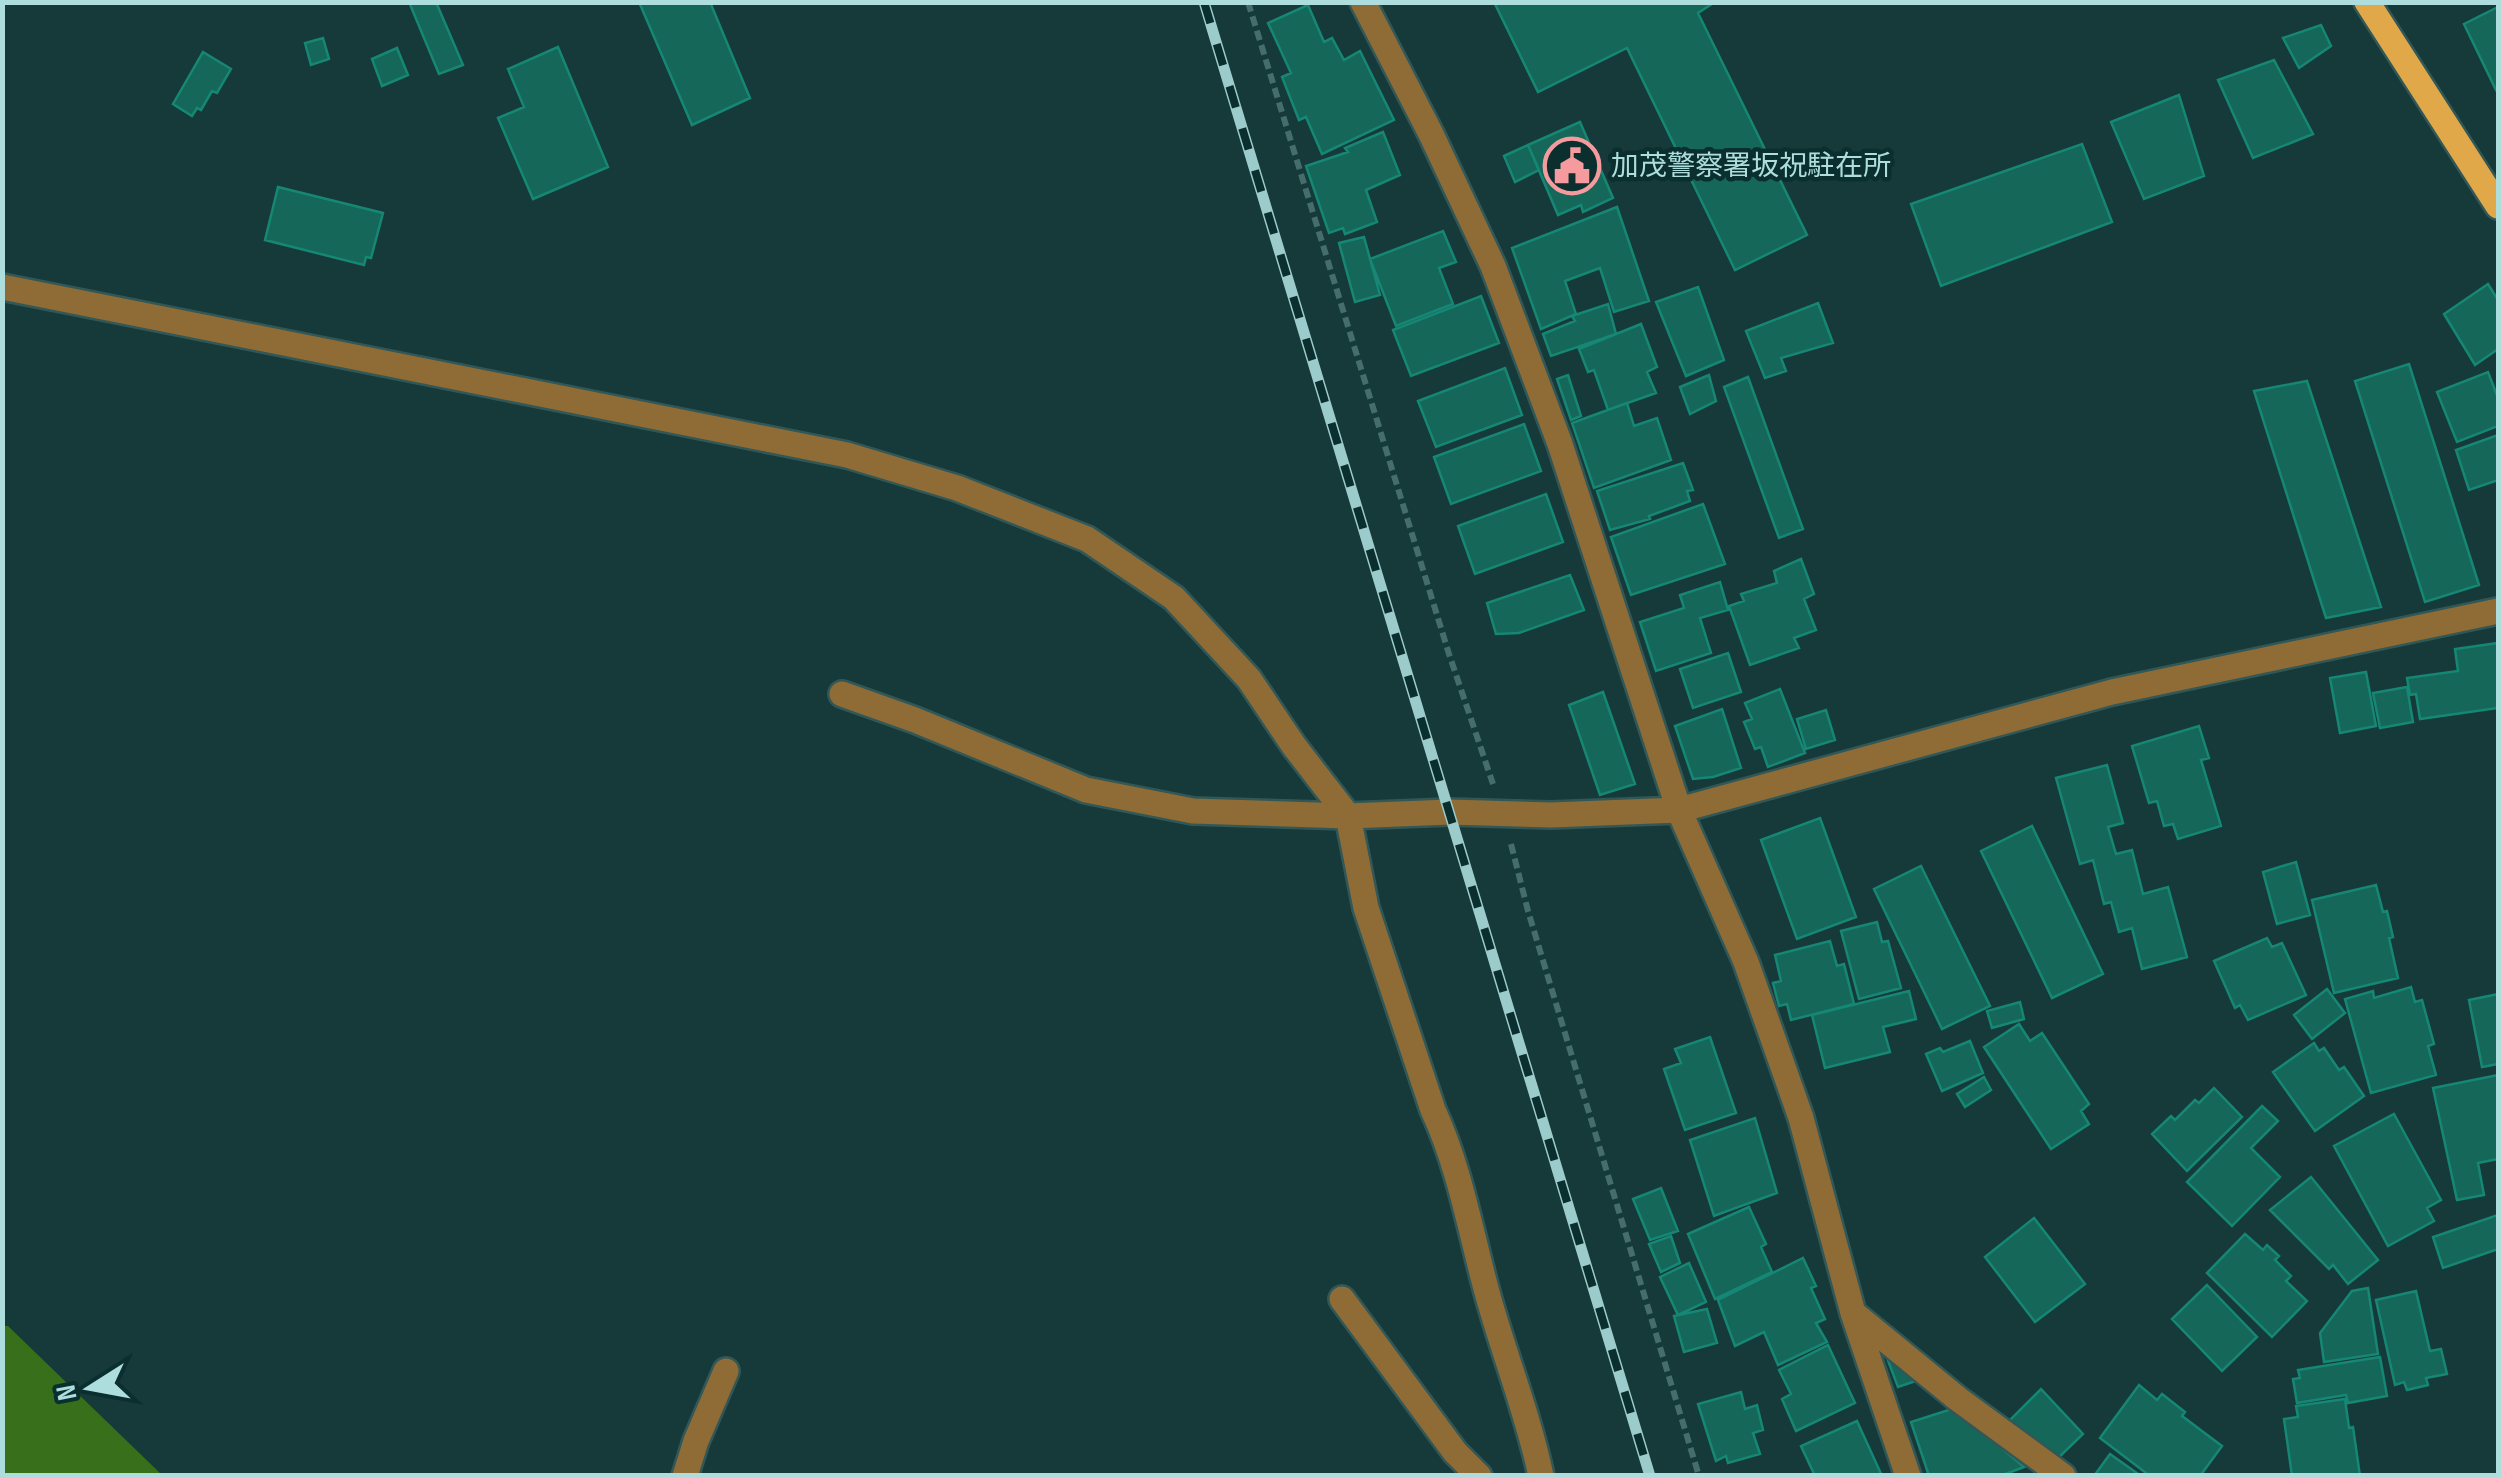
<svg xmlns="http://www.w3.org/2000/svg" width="2501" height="1478" font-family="'Sofia Sans Condensed','Noto Sans JP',sans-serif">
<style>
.forest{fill:#376f1b}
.building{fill:#156759;stroke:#158774;stroke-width:2.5}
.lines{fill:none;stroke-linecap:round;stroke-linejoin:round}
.minor-casing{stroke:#315757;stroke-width:30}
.major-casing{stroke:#315757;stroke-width:30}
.path{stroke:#466d6d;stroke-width:6;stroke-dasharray:10 5;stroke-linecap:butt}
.minor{stroke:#8f6c35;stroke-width:25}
.major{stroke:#e1a849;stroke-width:25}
.rail-casing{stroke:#9ccbcb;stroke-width:11}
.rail{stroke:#0b2e2f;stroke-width:8;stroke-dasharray:22;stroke-linecap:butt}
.labels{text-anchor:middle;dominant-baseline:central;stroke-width:9;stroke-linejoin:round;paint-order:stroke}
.poi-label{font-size:28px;fill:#addddd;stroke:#0b2e2f;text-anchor:start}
</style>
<rect width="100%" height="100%" fill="#163939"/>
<path class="forest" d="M3,1326H8L162,1475H3Z"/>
<path class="building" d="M409,2H436L463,65L439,74Z
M639,2H710L750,98L692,125Z
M1494,2H1715L1698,13L1807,235L1735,270L1627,48L1538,92Z
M1308,5L1324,42L1332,38L1344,60L1360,51L1394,120L1322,154L1306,117L1299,120L1282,77L1291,73L1268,23Z
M2498,7V89L2496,90L2464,24Z
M2321,25L2331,46L2299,68L2283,38Z
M323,38L329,59L311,65L305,43Z
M558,47L608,167L533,199L498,118L524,107L508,69Z
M397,48L408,75L382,86L372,59Z
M203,52L231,69L217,93L212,91L201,110L197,108L192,116L173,104Z
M2274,60L2313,134L2253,158L2218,80Z
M2179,95L2204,176L2144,199L2111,122Z
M1580,122L1613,198L1583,212L1581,205L1558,215L1528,145Z
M1383,132L1400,175L1366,190L1377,222L1345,234L1343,228L1329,233L1306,166L1348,152L1345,148Z
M2082,144L2112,222L1941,286L1911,204Z
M1528,145L1539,170L1515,182L1504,156Z
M278,187L383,213L371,258L366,257L364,265L265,240Z
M1617,207L1649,301L1614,312L1600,268L1565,281L1576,314L1541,329L1512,248Z
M1443,231L1456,262L1439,268L1453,304L1396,326L1370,259Z
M1364,237L1380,295L1355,302L1339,243Z
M2488,284L2498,300V349L2475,365L2444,314Z
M1698,287L1724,360L1686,376L1656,302Z
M1481,296L1499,343L1411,376L1393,330Z
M1818,303L1833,343L1781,358L1786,371L1765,378L1746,331Z
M1608,304L1616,334L1551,356L1543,334L1575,321L1572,316Z
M1641,324L1657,367L1647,372L1656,393L1608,410L1594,370L1588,372L1579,349Z
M2409,364L2479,585L2425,602L2355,381Z
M1505,368L1522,415L1436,447L1418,401Z
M2488,372L2498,398V426L2457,442L2437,392Z
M1568,375L1581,416L1571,420L1557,379Z
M1709,375L1716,401L1690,414L1680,387Z
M1748,377L1803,529L1779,538L1724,387Z
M2307,381L2381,607L2326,618L2254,391Z
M1627,403L1634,426L1657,418L1671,460L1594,488L1572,423Z
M1524,424L1541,471L1451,504L1434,457Z
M2498,435V480L2469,490L2456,450Z
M1683,463L1693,490L1687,491L1690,501L1649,516L1650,519L1610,530L1597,491Z
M1546,494L1563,542L1475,574L1458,526Z
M1703,504L1725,564L1631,595L1611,537Z
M1801,559L1814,594L1804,599L1816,630L1794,638L1799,648L1750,665L1729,606L1744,601L1741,594L1777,583L1774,571Z
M1570,575L1584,610L1519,633L1496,634L1487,603Z
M1720,582L1728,610L1700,618L1711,653L1656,671L1640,622L1684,608L1680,595Z
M2498,643V708L2420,719L2416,694L2410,695L2407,678L2458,671L2455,649Z
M1728,653L1741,692L1693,708L1680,669Z
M2366,672L2376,726L2340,733L2330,678Z
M2407,687L2413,722L2380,728L2373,693Z
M1780,689L1805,753L1768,767L1761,747L1755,749L1744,722L1752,719L1745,703Z
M1603,692L1635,784L1600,795L1569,705Z
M1722,709L1741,768L1713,777L1693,779L1675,726Z
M1826,710L1835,740L1806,749L1797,719Z
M2199,726L2209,758L2201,760L2221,826L2178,839L2173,824L2164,826L2157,801L2149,803L2132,746Z
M2107,765L2123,823L2108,827L2116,854L2132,850L2143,894L2168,887L2187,957L2142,969L2132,928L2119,932L2111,902L2104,904L2093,860L2080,864L2056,778Z
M1820,818L1856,917L1797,939L1761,840Z
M2032,826L2103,974L2052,998L1981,851Z
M2296,862L2310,915L2277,924L2263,872Z
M1921,866L1990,1006L1942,1029L1874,889Z
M2376,885L2383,912L2387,911L2393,937L2389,938L2398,978L2334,993L2312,900Z
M1877,922L1882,942L1888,941L1901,988L1859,999L1841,931Z
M2267,938L2272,947L2282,943L2306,995L2248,1020L2240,1005L2235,1008L2214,961Z
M1830,941L1837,966L1844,964L1854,1004L1791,1020L1787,1004L1779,1006L1773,983L1781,981L1775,955Z
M2411,987L2415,1002L2422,1000L2434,1044L2428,1046L2436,1075L2371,1093L2345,999L2373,991L2374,998Z
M2327,989L2345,1013L2312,1039L2294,1015Z
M1909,991L1916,1019L1883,1027L1890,1052L1825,1068L1812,1015Z
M2498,994V1064L2482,1067L2469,1000Z
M2020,1002L2024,1019L1992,1028L1987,1011Z
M2019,1024L2030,1041L2042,1033L2089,1104L2081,1111L2089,1124L2051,1149L1984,1047Z
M1710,1037L1736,1113L1685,1130L1664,1069L1681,1063L1675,1049Z
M1970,1041L1983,1073L1942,1091L1926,1054L1940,1048L1943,1052Z
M2314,1043L2319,1051L2324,1048L2339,1070L2344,1067L2364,1096L2315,1131L2273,1072Z
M2498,1075V1159L2478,1163L2484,1195L2457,1200L2433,1088Z
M1984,1077L1991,1090L1965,1107L1957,1094Z
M2214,1088L2242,1117L2187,1171L2152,1134L2171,1116L2175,1120L2195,1100L2199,1103Z
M2262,1106L2278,1121L2251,1148L2280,1177L2232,1226L2187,1182Z
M2394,1114L2441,1200L2427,1208L2434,1221L2388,1246L2334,1146Z
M1755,1118L1777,1193L1714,1216L1690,1140Z
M2311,1177L2378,1260L2348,1284L2333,1265L2329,1269L2270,1210Z
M1661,1188L1678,1231L1650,1240L1633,1199Z
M1749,1207L1766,1244L1761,1247L1772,1272L1715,1299L1688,1234Z
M2498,1215V1249L2443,1268L2433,1237Z
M2034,1218L2085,1284L2035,1322L1985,1257Z
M2245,1234L2263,1250L2267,1245L2279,1256L2275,1260L2291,1276L2286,1281L2307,1301L2272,1337L2207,1273Z
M1671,1236L1680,1263L1661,1272L1649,1244Z
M1803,1258L1816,1286L1811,1288L1825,1319L1816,1323L1827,1342L1778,1365L1764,1332L1735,1346L1718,1300Z
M1689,1263L1706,1302L1678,1315L1660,1277Z
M2207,1285L2257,1337L2222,1371L2172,1319Z
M2368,1288L2378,1354L2324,1362L2320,1333L2352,1291Z
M2416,1291L2430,1351L2441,1349L2447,1374L2426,1378L2428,1385L2407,1390L2404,1382L2395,1385L2376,1300Z
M1707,1309L1717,1343L1684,1352L1674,1316Z
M1828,1345L1855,1403L1796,1431L1782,1399L1791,1394L1779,1370Z
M1899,1354L1925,1378L1898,1387L1887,1358Z
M2380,1357L2387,1396L2348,1403L2346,1395L2297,1403L2293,1379L2300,1378L2298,1370Z
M2139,1385L2157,1400L2162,1394L2185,1412L2182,1416L2222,1446L2200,1476H2150L2100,1438Z
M2041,1389L2083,1434L2052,1464L2010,1420Z
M1741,1392L1745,1409L1757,1405L1763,1430L1753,1433L1760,1454L1728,1463L1726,1456L1716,1461L1698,1404Z
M2345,1399L2349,1428L2353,1427L2360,1476H2292L2284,1419L2298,1417L2296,1406Z
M1955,1408L2024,1467L2000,1476H1929L1911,1422Z
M1857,1421L1882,1476H1815L1801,1446Z
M2110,1454L2141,1476H2094Z"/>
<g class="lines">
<g class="minor-casing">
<path id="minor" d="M1363,2L1431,134L1493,266L1560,444L1679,810L1746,962L1801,1118L1853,1313L1908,1476
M2,287L847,455L957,488L1087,539L1174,598L1249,679L1294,746L1348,816L1366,908L1433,1110C1460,1168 1471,1234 1488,1296C1505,1357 1528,1414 1541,1476
M842,694L915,720L1086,790L1193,811L1348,816L1450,812L1551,815L1679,810L2112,692L2498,611
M1342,1299L1455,1452L1479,1476
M1853,1313L1958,1399L2063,1476
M685,1476L696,1441L726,1371"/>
</g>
<g class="major-casing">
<path id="major" d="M2367,2L2498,206"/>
</g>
<path class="path" d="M1248,2L1449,654L1493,784
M1511,844L1528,911L1699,1476"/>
<use href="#minor" class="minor"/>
<use href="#major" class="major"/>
<g class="rail-casing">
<path id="rail" d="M1204,2L1650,1476"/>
</g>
<use href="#rail" class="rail"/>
</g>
<defs>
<g id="civic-ring" transform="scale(2.875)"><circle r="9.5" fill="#0b2e2f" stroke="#f59b9e" stroke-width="1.5"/><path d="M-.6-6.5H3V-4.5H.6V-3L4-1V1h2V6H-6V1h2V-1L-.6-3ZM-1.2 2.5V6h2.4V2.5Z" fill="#f59b9e"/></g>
</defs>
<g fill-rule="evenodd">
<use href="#civic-ring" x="1572" y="166"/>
</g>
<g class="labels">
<g class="poi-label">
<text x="1611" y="166">加茂警察署坂祝駐在所</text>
</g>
</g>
<rect width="2501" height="1478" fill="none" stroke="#addddd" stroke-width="10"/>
<g transform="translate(90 1388) rotate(259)" stroke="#0b2e2f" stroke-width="8" paint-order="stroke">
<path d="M0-8L18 38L0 25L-18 38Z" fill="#addddd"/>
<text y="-15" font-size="28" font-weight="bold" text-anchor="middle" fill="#addddd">N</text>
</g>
</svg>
